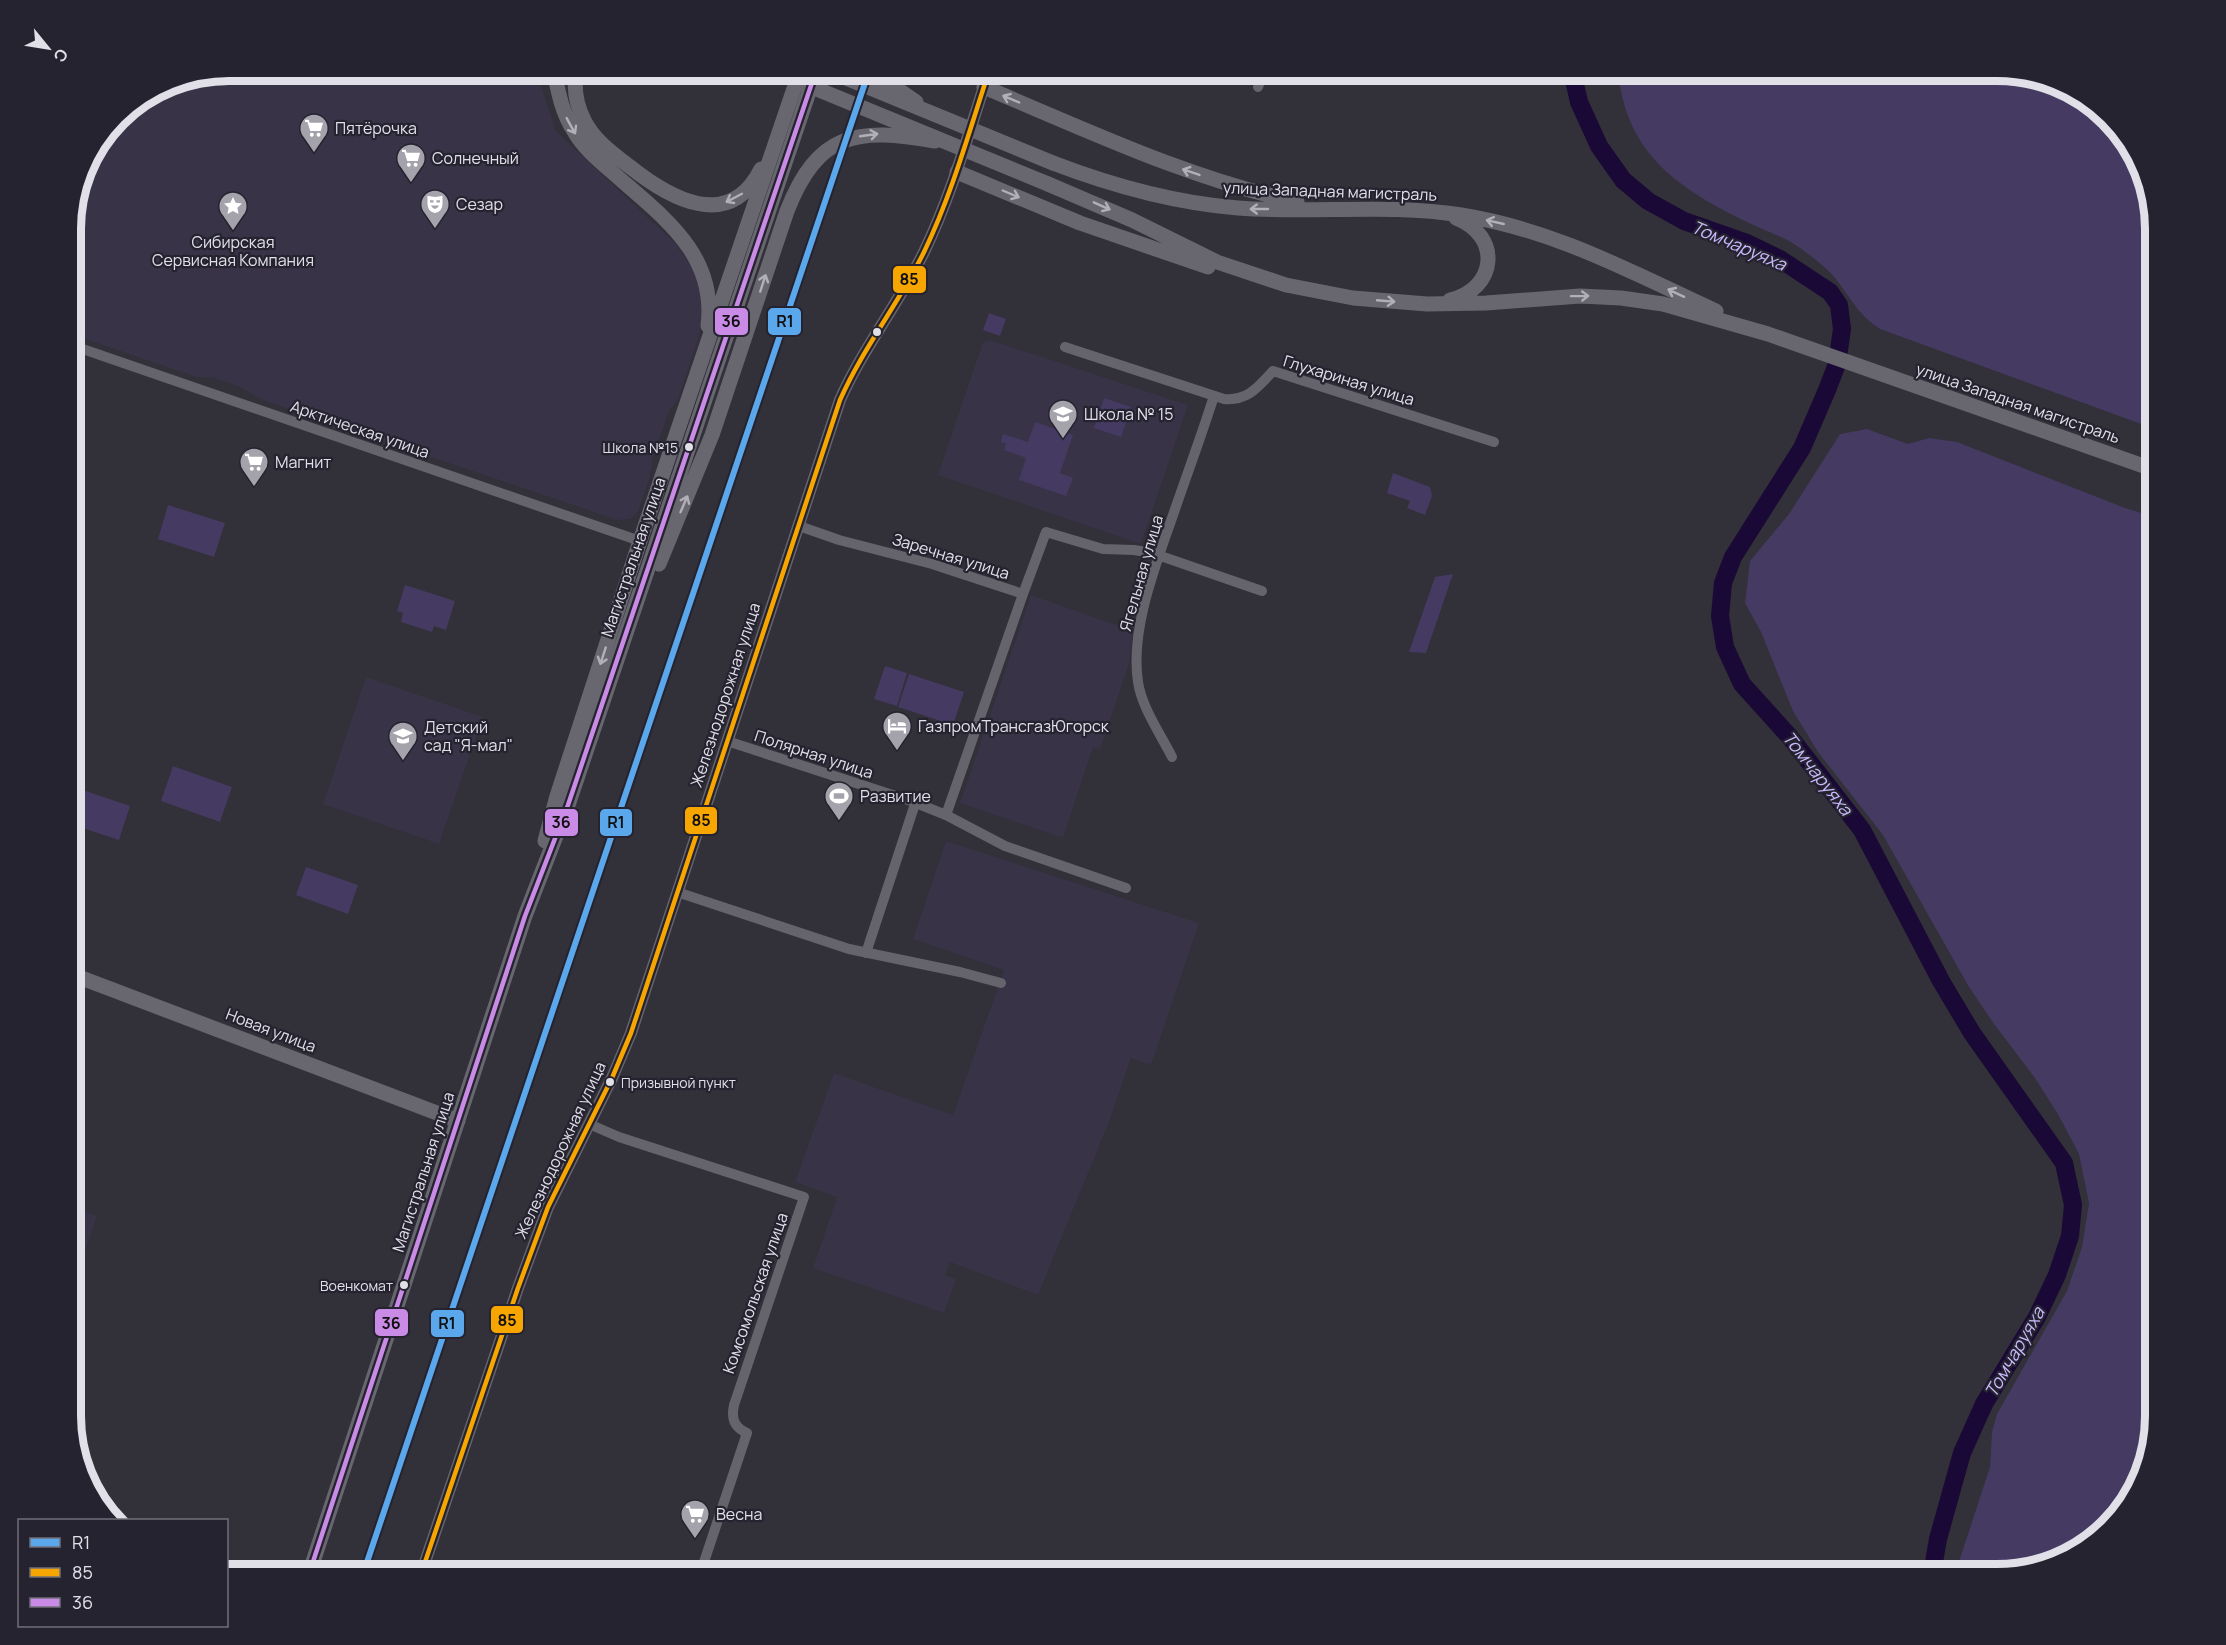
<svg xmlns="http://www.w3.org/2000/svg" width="2226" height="1645" font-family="Manrope,sans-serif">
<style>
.built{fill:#383346}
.green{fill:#453a62}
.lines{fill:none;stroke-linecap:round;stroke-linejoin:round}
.river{stroke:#1a0936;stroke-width:18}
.minor{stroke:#65636c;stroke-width:10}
.tertiary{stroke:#65636c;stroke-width:12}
.secondary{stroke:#68666f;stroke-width:15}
.secondary-bridge{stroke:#68666f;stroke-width:15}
.bus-1-casing{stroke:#262330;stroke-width:9}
.bus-2-casing{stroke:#262330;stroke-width:9}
.bus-1{stroke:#f7a600;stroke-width:4.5}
.bus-2{stroke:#ca8be6;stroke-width:4.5}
.rail-1-casing{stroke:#262330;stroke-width:10}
.rail-1{stroke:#5aa8eb;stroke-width:6}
.oneway{stroke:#b1afb8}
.bus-dot{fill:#e1e0e9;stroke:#262330;stroke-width:2}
.labels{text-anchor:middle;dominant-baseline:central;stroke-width:4.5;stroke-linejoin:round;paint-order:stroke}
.bus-label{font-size:14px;fill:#e1e0e9;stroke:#262330;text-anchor:end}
.poi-label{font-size:16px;fill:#e1e0e9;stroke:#262330;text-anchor:start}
.street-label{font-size:16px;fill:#e1e0e9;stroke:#262330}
.water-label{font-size:18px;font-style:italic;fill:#c9bafd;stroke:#262330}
.rim{fill:none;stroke:#e1e0e9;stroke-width:8}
.line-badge{stroke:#262330;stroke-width:2}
.pale-badge-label{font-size:16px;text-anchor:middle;font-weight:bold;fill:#111}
</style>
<rect width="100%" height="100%" fill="#323038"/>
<path class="built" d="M229,71H536L556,131L676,244L693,269L700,293L702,314L700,333L678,399L669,411L653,457L649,480L638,511L635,515L630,519L617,520L260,399L240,387L214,378L196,377L71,334V219L83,168L117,117L169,82Z
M990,340L1188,405L1141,544L938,475L983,342Z
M1031,595L1133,631L1129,664L1100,749L1093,747L1063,838L960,803Z
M366,677L483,717L439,844L323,804Z
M946,841L1199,923L1151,1065L1131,1058L1109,1122L1038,1295L950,1262L945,1275L956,1279L944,1313L813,1268L837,1197L795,1182L834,1073L953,1115L1004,970L913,939Z
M71,1207L97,1216L71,1293Z"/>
<path class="green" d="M1618,71H1997L2047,79L2093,103L2139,159L2155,229V429L1880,329C1858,315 1851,298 1835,278C1827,268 1815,259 1804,251C1790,239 1768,232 1751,224C1681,190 1626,156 1618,71Z
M989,313L1006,319L1000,336L983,330Z
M1104,398L1131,407L1121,437L1094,428Z
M1035,422L1073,435L1060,473L1073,478L1066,496L1019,480L1026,458L1004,450L1006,444L1001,442L1003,434L1028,442Z
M1867,429L1908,444L1929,438L1957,442L2125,508L2155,517V1416L2147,1466L2123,1512L2067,1558L1997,1574H1955L1990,1467L1992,1432L1997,1414L2067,1291L2082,1247L2089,1203L2079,1154L2059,1116L2035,1078L1994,1024L1969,987L1883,835L1818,752L1793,711L1761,632L1745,603L1750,561L1789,514L1840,434Z
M1393,473L1430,487L1432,496L1425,515L1407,508L1410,501L1387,493Z
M168,505L225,523L214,557L158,539Z
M1453,574L1426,653L1409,652L1435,577Z
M405,585L455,601L446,630L434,626L432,632L401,622L403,613L397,611Z
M885,666L907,673L897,706L874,699Z
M909,674L964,692L953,725L898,707Z
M173,766L232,787L220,822L161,801Z
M74,787L130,806L119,840L71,824V796Z
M306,867L358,885L348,914L296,895Z"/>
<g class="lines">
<path class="river" d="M1572,71L1579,102L1599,146L1623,180L1648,201L1684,221L1747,243L1780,259L1830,292L1839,305L1842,329L1837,364L1827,390L1802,448L1733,557L1723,583L1720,616L1725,647L1742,684L1789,736L1862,830L1941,981L1972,1033L2064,1163L2073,1205L2070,1236L2057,1275L2037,1317L1984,1404L1962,1453L1938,1539L1932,1574"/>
<path class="minor" d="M1258,87L1264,71
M71,345L640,541
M1065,347L1224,399C1248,401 1258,387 1273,371L1494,442
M799,526L839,540L932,564L1023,594L1046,532L1103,549L1134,550L1152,553L1262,591
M727,741L911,801L946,815L1005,846L1126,888
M1172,757C1160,733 1142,708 1138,682C1130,630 1155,567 1172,518C1186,477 1201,437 1214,396
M946,815L1023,594
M677,892L849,949L960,972L1001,983
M866,953L915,804
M589,1124L619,1137L804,1197L734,1405C731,1419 734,1427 747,1433L700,1574"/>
<path class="tertiary" d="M421,1574L518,1288L548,1207L612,1078L631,1033L840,400C863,348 899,303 924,252C952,194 969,132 989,71"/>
<path class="secondary" d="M554,71C558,91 562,113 574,131C583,147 597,159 611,171C660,215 717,252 708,326
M577,71C573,88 576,104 584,120C593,139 612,153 629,166C669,198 729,233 761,169
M877,71L890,84L916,102
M984,87C1087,130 1187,178 1297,202
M1053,163C1113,186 1175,203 1238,208C1313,214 1387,203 1461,215C1555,230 1631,272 1716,311
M957,172L1080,223L1208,267
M1048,184L1132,220L1217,262L1286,285L1353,298L1427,304L1486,303L1580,296L1621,298L1663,304L1768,334L2155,470
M1450,300C1497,289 1502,236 1456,218
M659,564L712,435L787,211C818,132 857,127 935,141
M545,841L557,796L640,541L800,71
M71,974L458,1121
M309,1574L525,916L568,805L816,71"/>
<path class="secondary-bridge" d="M773,71L1048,184
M829,71L1053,163"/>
<g class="bus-1-casing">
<path id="bus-1" d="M421,1574L518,1288L548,1207L612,1078L631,1033L840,400C863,348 899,303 924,252C952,194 969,132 989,71"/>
</g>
<g class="bus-2-casing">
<path id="bus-2" d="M309,1574L525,916L568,805L816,71"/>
</g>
<use href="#bus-1" class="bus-1"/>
<use href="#bus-2" class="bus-2"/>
<g class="rail-1-casing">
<path id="rail-1" d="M363,1574L869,71"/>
</g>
<use href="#rail-1" class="rail-1"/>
</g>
<defs><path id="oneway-shaft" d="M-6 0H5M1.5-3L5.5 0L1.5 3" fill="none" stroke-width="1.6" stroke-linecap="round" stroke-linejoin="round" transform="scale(1.5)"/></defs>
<g class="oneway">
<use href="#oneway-shaft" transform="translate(1011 99) rotate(-157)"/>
<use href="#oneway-shaft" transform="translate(571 126) rotate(61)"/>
<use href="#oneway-shaft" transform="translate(869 135) rotate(-8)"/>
<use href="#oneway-shaft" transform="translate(1191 172) rotate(-161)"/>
<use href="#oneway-shaft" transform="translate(1011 194) rotate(23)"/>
<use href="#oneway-shaft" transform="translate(734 198) rotate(152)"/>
<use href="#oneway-shaft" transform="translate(1102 206) rotate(24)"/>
<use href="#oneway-shaft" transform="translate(1259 209) rotate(-180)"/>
<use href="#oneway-shaft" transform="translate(1495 222) rotate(-167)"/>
<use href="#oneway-shaft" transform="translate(763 283) rotate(-72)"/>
<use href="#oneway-shaft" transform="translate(1676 293) rotate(-155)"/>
<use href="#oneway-shaft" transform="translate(1580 296) rotate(-1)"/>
<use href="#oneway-shaft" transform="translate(1386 301) rotate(5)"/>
<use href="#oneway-shaft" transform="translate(684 504) rotate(-67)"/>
<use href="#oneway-shaft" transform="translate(603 656) rotate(108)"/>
</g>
<defs>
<g id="supermarket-pin" transform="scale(1.5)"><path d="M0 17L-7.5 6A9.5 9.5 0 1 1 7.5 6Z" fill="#a4a2ab" stroke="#262330"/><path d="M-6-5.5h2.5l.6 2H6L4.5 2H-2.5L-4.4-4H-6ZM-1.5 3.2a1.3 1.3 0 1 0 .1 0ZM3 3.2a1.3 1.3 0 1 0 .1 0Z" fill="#fff"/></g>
<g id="theatre-pin" transform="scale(1.5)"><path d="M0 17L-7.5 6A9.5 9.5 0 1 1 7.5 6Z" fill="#a4a2ab" stroke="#262330"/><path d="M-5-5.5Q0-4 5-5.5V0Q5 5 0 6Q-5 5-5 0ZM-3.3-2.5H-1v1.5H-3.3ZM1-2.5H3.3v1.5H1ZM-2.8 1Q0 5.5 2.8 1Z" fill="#fff"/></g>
<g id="sight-pin" transform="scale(1.5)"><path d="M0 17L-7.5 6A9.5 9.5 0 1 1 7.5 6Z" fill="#a4a2ab" stroke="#262330"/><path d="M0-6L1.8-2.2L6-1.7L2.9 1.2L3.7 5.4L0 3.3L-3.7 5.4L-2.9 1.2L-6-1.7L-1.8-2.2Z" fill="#fff"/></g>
<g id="school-pin" transform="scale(1.5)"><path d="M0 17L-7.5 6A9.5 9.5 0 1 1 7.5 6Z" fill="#a4a2ab" stroke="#262330"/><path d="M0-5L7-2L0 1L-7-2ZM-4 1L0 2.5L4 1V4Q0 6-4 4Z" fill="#fff"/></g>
<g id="hotel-pin" transform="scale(1.5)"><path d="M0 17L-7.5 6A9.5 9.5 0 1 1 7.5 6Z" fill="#a4a2ab" stroke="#262330"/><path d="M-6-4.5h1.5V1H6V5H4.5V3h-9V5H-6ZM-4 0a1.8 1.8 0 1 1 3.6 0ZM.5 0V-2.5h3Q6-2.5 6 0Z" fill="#fff"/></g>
<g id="stadium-pin" transform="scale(1.5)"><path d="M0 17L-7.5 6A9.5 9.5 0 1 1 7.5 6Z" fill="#a4a2ab" stroke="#262330"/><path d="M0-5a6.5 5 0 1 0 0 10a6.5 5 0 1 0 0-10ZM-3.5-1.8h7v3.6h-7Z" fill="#fff"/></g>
</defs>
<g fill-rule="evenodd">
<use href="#supermarket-pin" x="314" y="128"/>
<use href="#supermarket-pin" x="411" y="158"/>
<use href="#theatre-pin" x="435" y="204"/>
<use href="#sight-pin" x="233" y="206"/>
<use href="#school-pin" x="1063" y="414"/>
<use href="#supermarket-pin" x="254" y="462"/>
<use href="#hotel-pin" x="897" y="726"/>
<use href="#school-pin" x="403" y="736"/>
<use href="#stadium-pin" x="839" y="796"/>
<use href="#supermarket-pin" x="695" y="1514"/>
</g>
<g class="bus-dot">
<circle cx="877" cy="332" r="5"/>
<circle cx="689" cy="447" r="5"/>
<circle cx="610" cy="1082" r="5"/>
<circle cx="404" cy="1285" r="5"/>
</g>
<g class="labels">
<g class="bus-label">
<text x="678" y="447">Школа №15</text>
<text x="621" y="1082" text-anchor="start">Призывной пункт</text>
<text x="393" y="1285">Военкомат</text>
</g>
<g class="poi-label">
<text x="335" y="128">Пятёрочка</text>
<text x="432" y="158">Солнечный</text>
<text x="456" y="204">Сезар</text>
<text x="233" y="242" text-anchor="middle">Сибирская<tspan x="233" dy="18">Сервисная Компания</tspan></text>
<text x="1084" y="414">Школа № 15</text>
<text x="275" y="462">Магнит</text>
<text x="918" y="726">ГазпромТрансгазЮгорск</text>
<text x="424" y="727">Детский<tspan x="424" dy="18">сад "Я-мал"</tspan></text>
<text x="860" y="796">Развитие</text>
<text x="716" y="1514">Весна</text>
</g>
<g class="street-label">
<text transform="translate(1330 191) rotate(2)">улица Западная магистраль</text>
<text transform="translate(1349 380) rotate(17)">Глухариная улица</text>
<text transform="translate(2018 403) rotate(19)">улица Западная магистраль</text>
<text transform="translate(360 429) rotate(19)">Арктическая улица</text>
<text transform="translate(951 556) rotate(17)">Заречная улица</text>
<text transform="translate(633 557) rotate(-71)">Магистральная улица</text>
<text transform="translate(1141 573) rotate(-74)">Ягельная улица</text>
<text transform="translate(725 695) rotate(-72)">Железнодорожная улица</text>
<text transform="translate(814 754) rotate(18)">Полярная улица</text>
<text transform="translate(271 1030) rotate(21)">Новая улица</text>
<text transform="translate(560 1150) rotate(-65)">Железнодорожная улица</text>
<text transform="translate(423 1172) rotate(-72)">Магистральная улица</text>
<text transform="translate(755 1293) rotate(-71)">Комсомольская улица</text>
</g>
<g class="water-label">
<text transform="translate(1739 245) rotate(23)">Томчаруяха</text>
<text transform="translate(1818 773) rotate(52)">Томчаруяха</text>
<text transform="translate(2014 1352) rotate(-60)">Томчаруяха</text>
</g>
</g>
<path d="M0 0H2226V1645H0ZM229 81H1997A148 148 0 0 1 2145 229V1416A148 148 0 0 1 1997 1564H229A148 148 0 0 1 81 1416V229A148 148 0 0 1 229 81Z" fill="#262330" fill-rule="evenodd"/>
<path class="rim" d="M229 81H1997A148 148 0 0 1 2145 229V1416A148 148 0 0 1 1997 1564H229A148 148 0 0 1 81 1416V229A148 148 0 0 1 229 81Z"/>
<g class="line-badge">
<rect x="892" y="265" width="35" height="29" rx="6" fill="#f7a600"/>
<rect x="714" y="307" width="35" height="29" rx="6" fill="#ca8be6"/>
<rect x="767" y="307" width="35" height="29" rx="6" fill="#5aa8eb"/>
<rect x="684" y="806" width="34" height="29" rx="6" fill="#f7a600"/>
<rect x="544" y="808" width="35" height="29" rx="6" fill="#ca8be6"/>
<rect x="599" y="808" width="34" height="29" rx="6" fill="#5aa8eb"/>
<rect x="490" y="1305" width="34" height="29" rx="6" fill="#f7a600"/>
<rect x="374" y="1308" width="35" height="29" rx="6" fill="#ca8be6"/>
<rect x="430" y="1309" width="35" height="29" rx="6" fill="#5aa8eb"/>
</g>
<g class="pale-badge-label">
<text x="909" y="285">85</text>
<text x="731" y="327">36</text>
<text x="785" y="327">R1</text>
<text x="701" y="826">85</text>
<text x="561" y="828">36</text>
<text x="616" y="828">R1</text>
<text x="507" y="1326">85</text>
<text x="391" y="1329">36</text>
<text x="447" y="1329">R1</text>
</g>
<rect x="18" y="1519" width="210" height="108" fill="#262330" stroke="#716f7a" stroke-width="1.5"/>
<rect x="30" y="1538" width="30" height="9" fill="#5aa8eb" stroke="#716f7a" stroke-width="1.5"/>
<text x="72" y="1549" font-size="18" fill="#e1e0e9">R1</text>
<rect x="30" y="1568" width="30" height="9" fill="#f7a600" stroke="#716f7a" stroke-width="1.5"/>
<text x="72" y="1579" font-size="18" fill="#e1e0e9">85</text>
<rect x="30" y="1598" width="30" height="9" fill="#ca8be6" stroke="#716f7a" stroke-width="1.5"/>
<text x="72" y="1609" font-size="18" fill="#e1e0e9">36</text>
<g transform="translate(48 48) rotate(120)" stroke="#262330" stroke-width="4.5" paint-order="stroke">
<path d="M0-4.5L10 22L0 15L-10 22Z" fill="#e1e0e9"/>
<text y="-9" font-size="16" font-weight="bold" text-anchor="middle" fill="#e1e0e9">С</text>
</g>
</svg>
